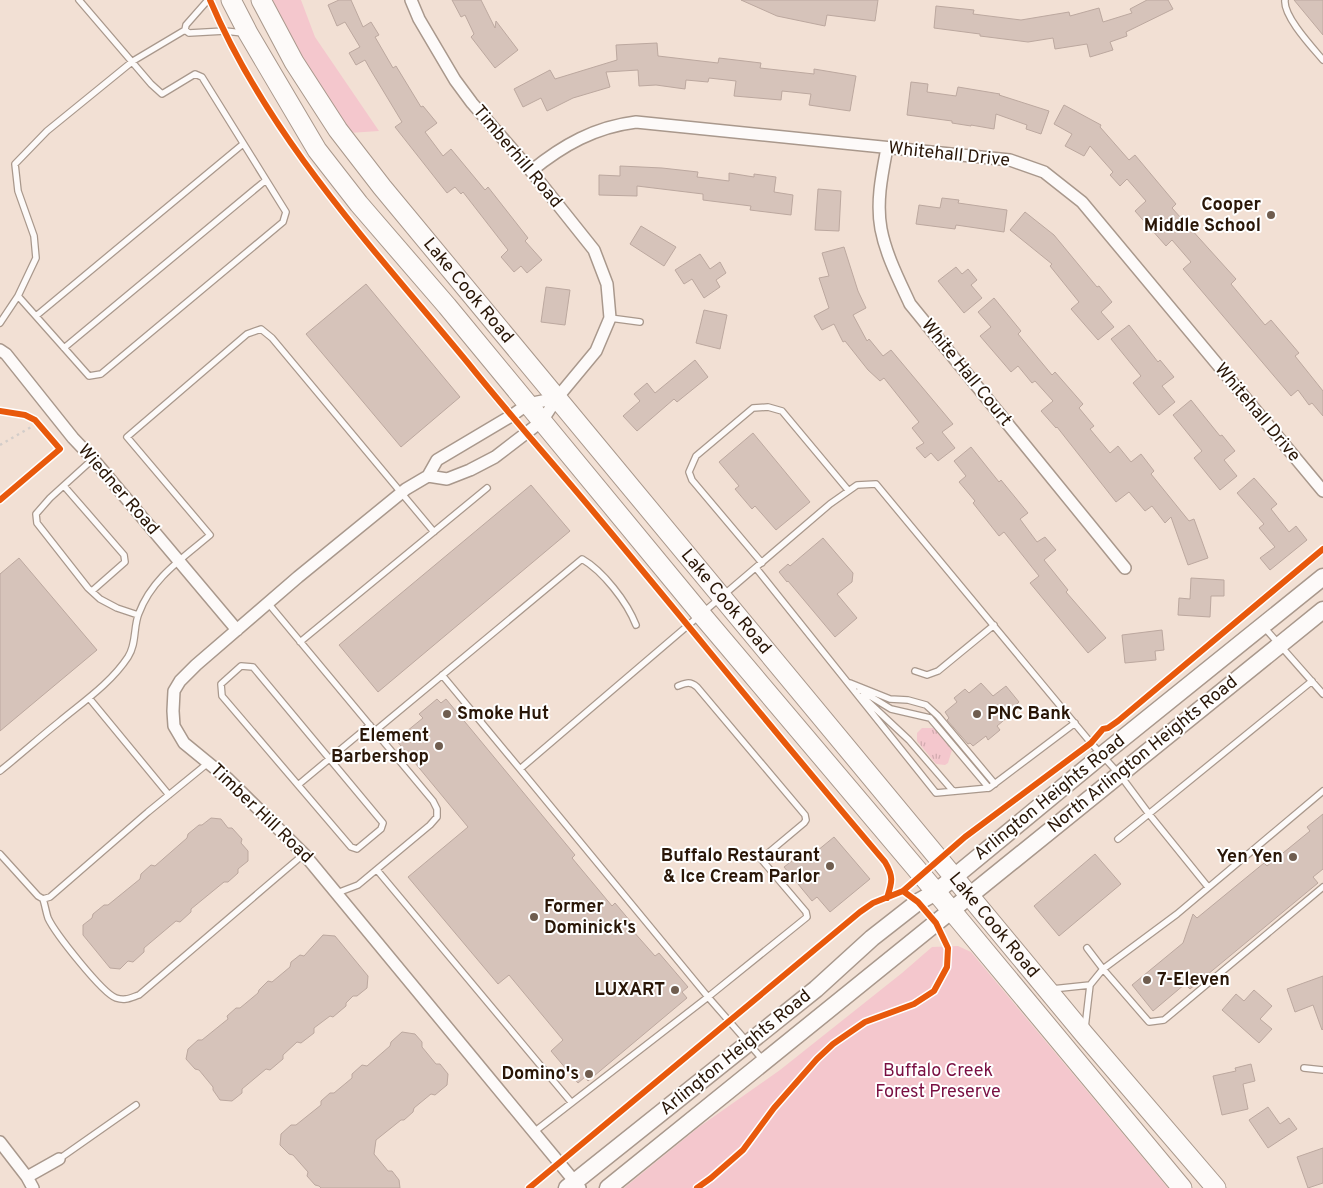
<svg xmlns="http://www.w3.org/2000/svg" width="1323" height="1188" font-family="Overpass,sans-serif">
<style>
.grass{fill:url(#grass-tufts)}
.park{fill:#f4c7cd}
.building{fill:#d6c3ba;stroke:#bca89f}
.lines{fill:none;stroke-linecap:round;stroke-linejoin:round}
.service-casing{stroke:#a9988c;stroke-width:8}
.minor-casing{stroke:#a9988c;stroke-width:14}
.secondary-casing{stroke:#a9988c;stroke-width:19}
.primary-casing{stroke:#a9988c;stroke-width:21}
.path{stroke:#d3cdc9;stroke-width:2.5;stroke-dasharray:2.5 4;stroke-linecap:butt}
.service{stroke:#fdfaf9;stroke-width:5.5}
.minor{stroke:#fdfaf9;stroke-width:11}
.secondary{stroke:#fdfaf9;stroke-width:16}
.primary{stroke:#fdfaf9;stroke-width:19}
.cycleway-casing{stroke:#fff;stroke-width:9}
.cycleway{stroke:#e8590c;stroke-width:6}
.poi-dot{fill:#6f5d4f;stroke:#fff;stroke-width:2}
.labels{text-anchor:middle;dominant-baseline:central;stroke-width:4;stroke-linejoin:round;paint-order:stroke}
.street-label{font-size:18px;fill:#291607;stroke:#fff}
.poi-label{font-size:18px;font-weight:bold;fill:#291607;stroke:#fff;text-anchor:end}
.park-label{font-size:18px;fill:#790f42;stroke:#fff}
</style>
<defs>
<pattern id="grass-tufts" width="24" height="20" patternUnits="userSpaceOnUse" patternTransform="scale(1.25)"><rect width="24" height="20" fill="#f4c7cd"/><path d="M3 7l-1-3M5 7V3M7 7l1-3M15 17l-1-3M17 17v-4M19 17l1-3" fill="none" stroke="#d1aaaf"/></pattern>
</defs>
<rect width="100%" height="100%" fill="#f2e0d4"/>
<path class="grass" d="M922,728H934L952,750L948,763L945,765L936,764L917,741V733Z"/>
<path class="park" d="M272,0H301L315,37L379,131L349,133L296,47Z
M958,946L971,952L1168,1188H624L699,1127L780,1070L902,973L932,947Z"/>
<path class="building" d="M339,0H351L363,27L371,22L379,35L375,37L393,68L396,66L421,107L423,106L437,123L425,132L443,156L451,149L485,190L488,187L528,238L525,241L542,260L527,273L521,266L514,272L501,257L508,250L463,192L461,194L455,187L447,193L395,127L402,122L370,69L365,60L356,65L349,53L360,47L345,22L337,26L328,5Z
M452,0H481L495,28L496,21L518,50L495,68L471,37L474,34L465,15L461,17Z
M741,0H878L875,21L827,15L825,26L777,16Z
M1147,0H1168L1173,9L1126,32L1127,36L1110,42L1113,50L1090,57L1087,44L1055,49L1053,38L1028,42L980,36V34L934,28L936,6L974,10L973,14L1021,20L1069,12L1070,16L1099,8L1103,22L1132,13L1130,9Z
M1294,0H1323V35Z
M657,43L658,56L718,63L719,58L761,63L760,68L814,74V69L856,76L850,111L809,105L811,94L782,91L781,100L734,96L736,81L709,78L708,82L686,80L685,89L656,85L639,86L638,70L606,72L610,87L573,98L547,111L541,98L523,107L514,89L550,70L555,79L617,60L616,45Z
M911,82L928,84L927,92L956,96L958,87L1000,94L999,95L1049,111L1041,134L1026,129L1027,125L996,114L994,129L971,125V126L952,123V121L907,115Z
M1064,105L1101,125L1100,127L1129,160L1135,155L1176,204L1172,208L1236,279L1231,284L1265,325L1271,320L1299,353L1295,356L1323,391V416L1312,403L1309,405L1298,390L1291,396L1183,269L1191,262L1172,240L1166,246L1135,211L1146,201L1127,179L1120,186L1110,175L1113,172L1090,146L1084,156L1065,146L1072,134L1054,124Z
M620,166L662,168L698,172L697,177L729,181V173L754,177V174L776,177L774,192L793,195L791,215L750,210L751,206L703,200V194L637,186V196L599,195V175L620,176Z
M818,189L841,191L839,231L815,230Z
M942,198L959,200L958,203L1007,210L1004,232L956,225L955,229L916,224L919,205L940,208Z
M1025,212L1054,235L1097,287L1099,286L1112,302L1101,312L1114,327L1098,340L1071,309L1079,302L1050,266L1052,264L1010,230Z
M641,226L676,247L664,266L630,244Z
M844,247L858,291L866,308L853,315L867,341L869,339L883,356L891,350L953,424L942,432L955,448L938,461L931,453L925,458L916,448L924,443L912,428L919,422L884,378L880,381L868,370L845,341L843,342L834,324L822,330L814,316L829,308L819,278L829,276L822,253Z
M700,254L710,269L720,262L726,273L716,280L720,287L704,298L692,279L684,284L675,270Z
M956,267L962,274L968,269L977,280L971,285L982,298L964,313L938,281Z
M366,284L460,397L401,447L306,334Z
M546,287L570,290L565,325L541,322Z
M994,298L1021,331L1018,334L1052,375L1055,372L1083,404L1079,408L1094,426L1090,429L1110,453L1118,446L1131,462L1141,454L1154,471L1151,474L1189,521L1194,519L1208,558L1188,565L1171,517L1165,523L1152,506L1145,511L1129,492L1116,502L1057,427L1056,428L1041,411L1053,401L1035,381L1032,383L1018,366L1011,372L980,336L991,327L978,312Z
M704,310L727,315L720,349L696,343Z
M1129,325L1158,362L1160,360L1174,377L1162,386L1175,402L1159,415L1133,383L1141,376L1111,339Z
M695,360L708,377L677,402L674,399L637,431L623,416L640,401L634,394L647,383L655,393Z
M1191,400L1220,436L1222,435L1235,451L1224,460L1237,476L1220,490L1194,458L1202,451L1173,415Z
M753,433L810,502L776,530L755,506L752,509L735,489L739,486L719,462Z
M971,447L999,482L1001,480L1028,513L1020,519L1037,542L1045,537L1056,550L1044,560L1068,590L1066,592L1106,638L1088,653L1030,583L1039,576L1004,532L999,536L973,503L975,501L959,482L966,476L954,461Z
M1254,478L1277,504L1271,509L1289,532L1296,526L1307,540L1270,570L1260,558L1275,547L1259,528L1264,524L1237,493Z
M531,485L570,531L378,692L339,645Z
M823,538L853,573L852,582L837,594L857,618L835,637L788,581L787,582L779,572L788,564L790,566Z
M19,558L97,650L0,731V574Z
M1191,578L1224,580V596H1211L1210,617L1178,615L1179,598L1190,599Z
M1162,630L1164,650L1155,651L1156,660L1125,663L1122,635Z
M981,683L993,696L1006,686L1019,702L1007,713L1009,716L997,726L1000,730L988,740L986,736L973,746L970,743L968,744L947,720L949,718L945,712L957,702L954,698L965,689L969,693Z
M437,699L441,703L446,699L575,855L572,858L612,906L615,903L636,928L633,931L655,956L659,953L688,987L682,992L687,998L588,1081L585,1077L578,1083L551,1051L563,1040L509,975L498,984L408,877L468,827L396,740L423,718L419,714Z
M1323,814V869L1313,877L1318,883L1190,989L1185,984L1153,1011L1132,985L1183,943L1193,914L1197,918L1264,863L1267,866L1310,831L1307,827Z
M211,818L221,819L228,828H232L242,839L241,843L248,851V861L238,869V873L228,882H224L191,909V912L180,922L176,921L144,948V952L133,962L128,961L120,969L110,968L83,935V925L92,918L93,914L104,905H108L140,879L141,874L151,865L155,866L187,838L188,834L199,825H202Z
M834,837L870,879L830,912L817,897L812,901L784,867L801,854L806,860Z
M1095,854L1121,884L1059,936L1034,906Z
M323,935L335,936L368,976L367,988L357,996H353L346,1003V1006L333,1017L330,1016L314,1028V1033L301,1043L297,1042L283,1055V1059L270,1070L266,1069L242,1089V1093L232,1101L220,1100L213,1090V1087L199,1070L195,1069L186,1059L188,1049L198,1040H202L228,1019L227,1016L236,1008H240L258,993L259,990L268,981L272,982L290,967L291,962L300,955L304,956Z
M1323,976V1029L1322,1030L1313,1005L1295,1012L1287,989Z
M1254,990L1272,1006L1260,1019L1272,1029L1259,1043L1222,1010L1236,994L1244,1001Z
M402,1032L415,1034L422,1042V1047L436,1064H440L448,1074L447,1085L435,1095L431,1094L414,1108L413,1112L404,1120H401L376,1140L374,1154L388,1171H392L399,1180L400,1188H321L319,1186L315,1185L307,1176L308,1172L293,1155L289,1154L280,1145L281,1134L291,1125H296L321,1105V1101L330,1093H334L352,1078V1074L362,1065L367,1066L390,1046L391,1042Z
M1251,1064L1255,1081L1243,1084L1248,1109L1222,1115L1213,1076L1236,1071L1235,1068Z
M1268,1107L1280,1124L1289,1118L1297,1129L1268,1148L1249,1120Z
M1323,1148V1183L1308,1188L1297,1157Z"/>
<g class="lines">
<g class="service-casing">
<path id="service" d="M79,0L151,84L162,94L195,74L202,77L286,212L283,222L101,374L89,376L18,296L36,258L34,236L18,191L15,164L47,131L133,61L185,30
M208,0L186,25L185,30L189,33L225,31L243,33
M1285,0C1283,16 1312,47 1323,60
M36,316L243,144
M610,318L640,322
M0,323L18,296
M64,348L266,180
M93,459L50,498L36,514L37,523L88,588L100,599L117,608L138,615
M64,486L124,555L125,562L92,591
M762,563L692,480L689,472L696,456L753,408L768,407L782,411L848,490
M756,568L936,793L989,788L1075,723
M268,603L433,801L437,809V817L430,825L358,885L337,893
M1263,626L1323,694
M300,642L487,488
M241,666L253,667L383,823L381,829L357,849L351,847L222,696L221,684Z
M915,671L927,675L938,671L994,625
M442,675L520,769
M850,683L890,699L908,700L926,705L938,716L995,784
M678,686C686,683 690,681 697,687L805,815L806,820L804,823L761,859L806,912L807,917L708,997L763,1060
M860,690L891,709L930,718L989,788
M862,696L909,740L953,791
M89,698L169,795
M375,731L582,559C603,571 627,602 636,625
M0,771C20,755 39,738 59,722C83,702 111,683 128,657C137,643 133,627 139,613C152,578 183,558 210,535L127,437L247,334L261,329L272,338L434,532
M298,785L370,725
M1118,839L1312,681
M0,854L38,896L43,899L50,897L148,812L208,763
M377,870L571,1102
M43,899C45,905 46,912 48,918C55,933 102,993 116,998C125,1001 130,998 139,995L304,854
M1087,948L1103,969L1149,1022L1164,1020L1323,887
M1052,989L1090,985
M1085,1028L1090,985L1103,969L1177,914L1323,791
M1304,1068L1323,1070
M534,1132L708,997L520,769L830,504L857,485L876,484L1091,743L1120,775L1149,814L1208,887
M59,1159L136,1105"/>
</g>
<g class="minor-casing">
<path id="minor" d="M411,0L419,19L455,80L472,103L531,171L594,250L607,284L610,318L596,351L557,398L542,421L495,457L470,470L447,479L428,476
M887,148C882,174 876,202 881,229C886,255 899,280 910,304L1125,568
M531,171C563,145 595,127 636,122L1010,160L1044,172L1082,202L1323,491
M0,350L6,354L73,438L93,459L237,630
M557,398L528,404L511,416L437,460L428,476L406,489L298,577L196,665L180,681L174,691L173,711L174,726L184,743L228,779L304,854L580,1188
M0,1142L27,1177L33,1188
M27,1177L59,1159"/>
</g>
<g class="secondary-casing">
<path id="secondary" d="M567,1188L816,989L872,938L918,902L936,892L1102,755L1323,577
M608,1188L1323,610"/>
</g>
<g class="primary-casing">
<g id="primary">
<path d="M231,0L248,33L317,150L359,204L447,306L701,614L936,892L1182,1188"/>
<path id="s1" d="M261,0L294,62L338,130L382,187L1084,1034L1216,1188"/>
</g>
</g>
<path class="path" d="M0,445L38,423"/>
<use href="#service" class="service"/>
<use href="#minor" class="minor"/>
<use href="#secondary" class="secondary"/>
<use href="#primary" class="primary"/>
<g class="cycleway-casing">
<path id="cycleway" d="M210,0C268,137 374,249 468,363C508,413 551,461 592,510C690,627 786,746 885,862C894,877 892,882 887,898
M0,411L25,415L35,420L60,449L0,500
M529,1188L860,912L873,903L903,891L965,837L1091,743L1103,729L1108,728L1118,721L1323,549
M697,1188L711,1178L743,1150L774,1108L817,1059L833,1044L865,1022L914,1004L934,991L947,967L948,948L936,923L918,902L903,891"/>
</g>
<use href="#cycleway" class="cycleway"/>
</g>
<g class="poi-dot">
<circle cx="1271" cy="215" r="5"/>
<circle cx="447" cy="714" r="5"/>
<circle cx="977" cy="714" r="5"/>
<circle cx="439" cy="746" r="5"/>
<circle cx="1293" cy="857" r="5"/>
<circle cx="830" cy="866" r="5"/>
<circle cx="534" cy="917" r="5"/>
<circle cx="1147" cy="980" r="5"/>
<circle cx="675" cy="990" r="5"/>
<circle cx="589" cy="1074" r="5"/>
</g>
<g class="labels">
<g class="street-label">
<text transform="translate(949 155) rotate(6)">Whitehall Drive</text>
<text transform="translate(517 157) rotate(50)">Timberhill Road</text>
<text stroke="none"><textPath href="#s1" startOffset="358">Lake Cook Road</textPath></text>
<text transform="translate(966 373) rotate(51)">White Hall Court</text>
<text transform="translate(1257 413) rotate(50)">Whitehall Drive</text>
<text transform="translate(118 490) rotate(49)">Wiedner Road</text>
<text stroke="none"><textPath href="#s1" startOffset="762">Lake Cook Road</textPath></text>
<text transform="translate(1143 755) rotate(-39)">North Arlington Heights Road</text>
<text transform="translate(1050 798) rotate(-39)">Arlington Heights Road</text>
<text transform="translate(261 814) rotate(44)">Timber Hill Road</text>
<text stroke="none"><textPath href="#s1" startOffset="1182">Lake Cook Road</textPath></text>
<text transform="translate(736 1053) rotate(-39)">Arlington Heights Road</text>
</g>
<g class="poi-label">
<text x="1261" y="205">Cooper<tspan x="1261" dy="21">Middle School</tspan></text>
<text x="457" y="714" text-anchor="start">Smoke Hut</text>
<text x="987" y="714" text-anchor="start">PNC Bank</text>
<text x="429" y="736">Element<tspan x="429" dy="21">Barbershop</tspan></text>
<text x="820" y="856">Buffalo Restaurant<tspan x="820" dy="21">&amp; Ice Cream Parlor</tspan></text>
<text x="1283" y="857">Yen Yen</text>
<text x="544" y="907" text-anchor="start">Former<tspan x="544" dy="21">Dominick's</tspan></text>
<text x="1157" y="980" text-anchor="start">7-Eleven</text>
<text x="665" y="990">LUXART</text>
<text x="579" y="1074">Domino's</text>
</g>
<g class="park-label">
<text x="938" y="1071">Buffalo Creek<tspan x="938" dy="21">Forest Preserve</tspan></text>
</g>
</g>
</svg>
